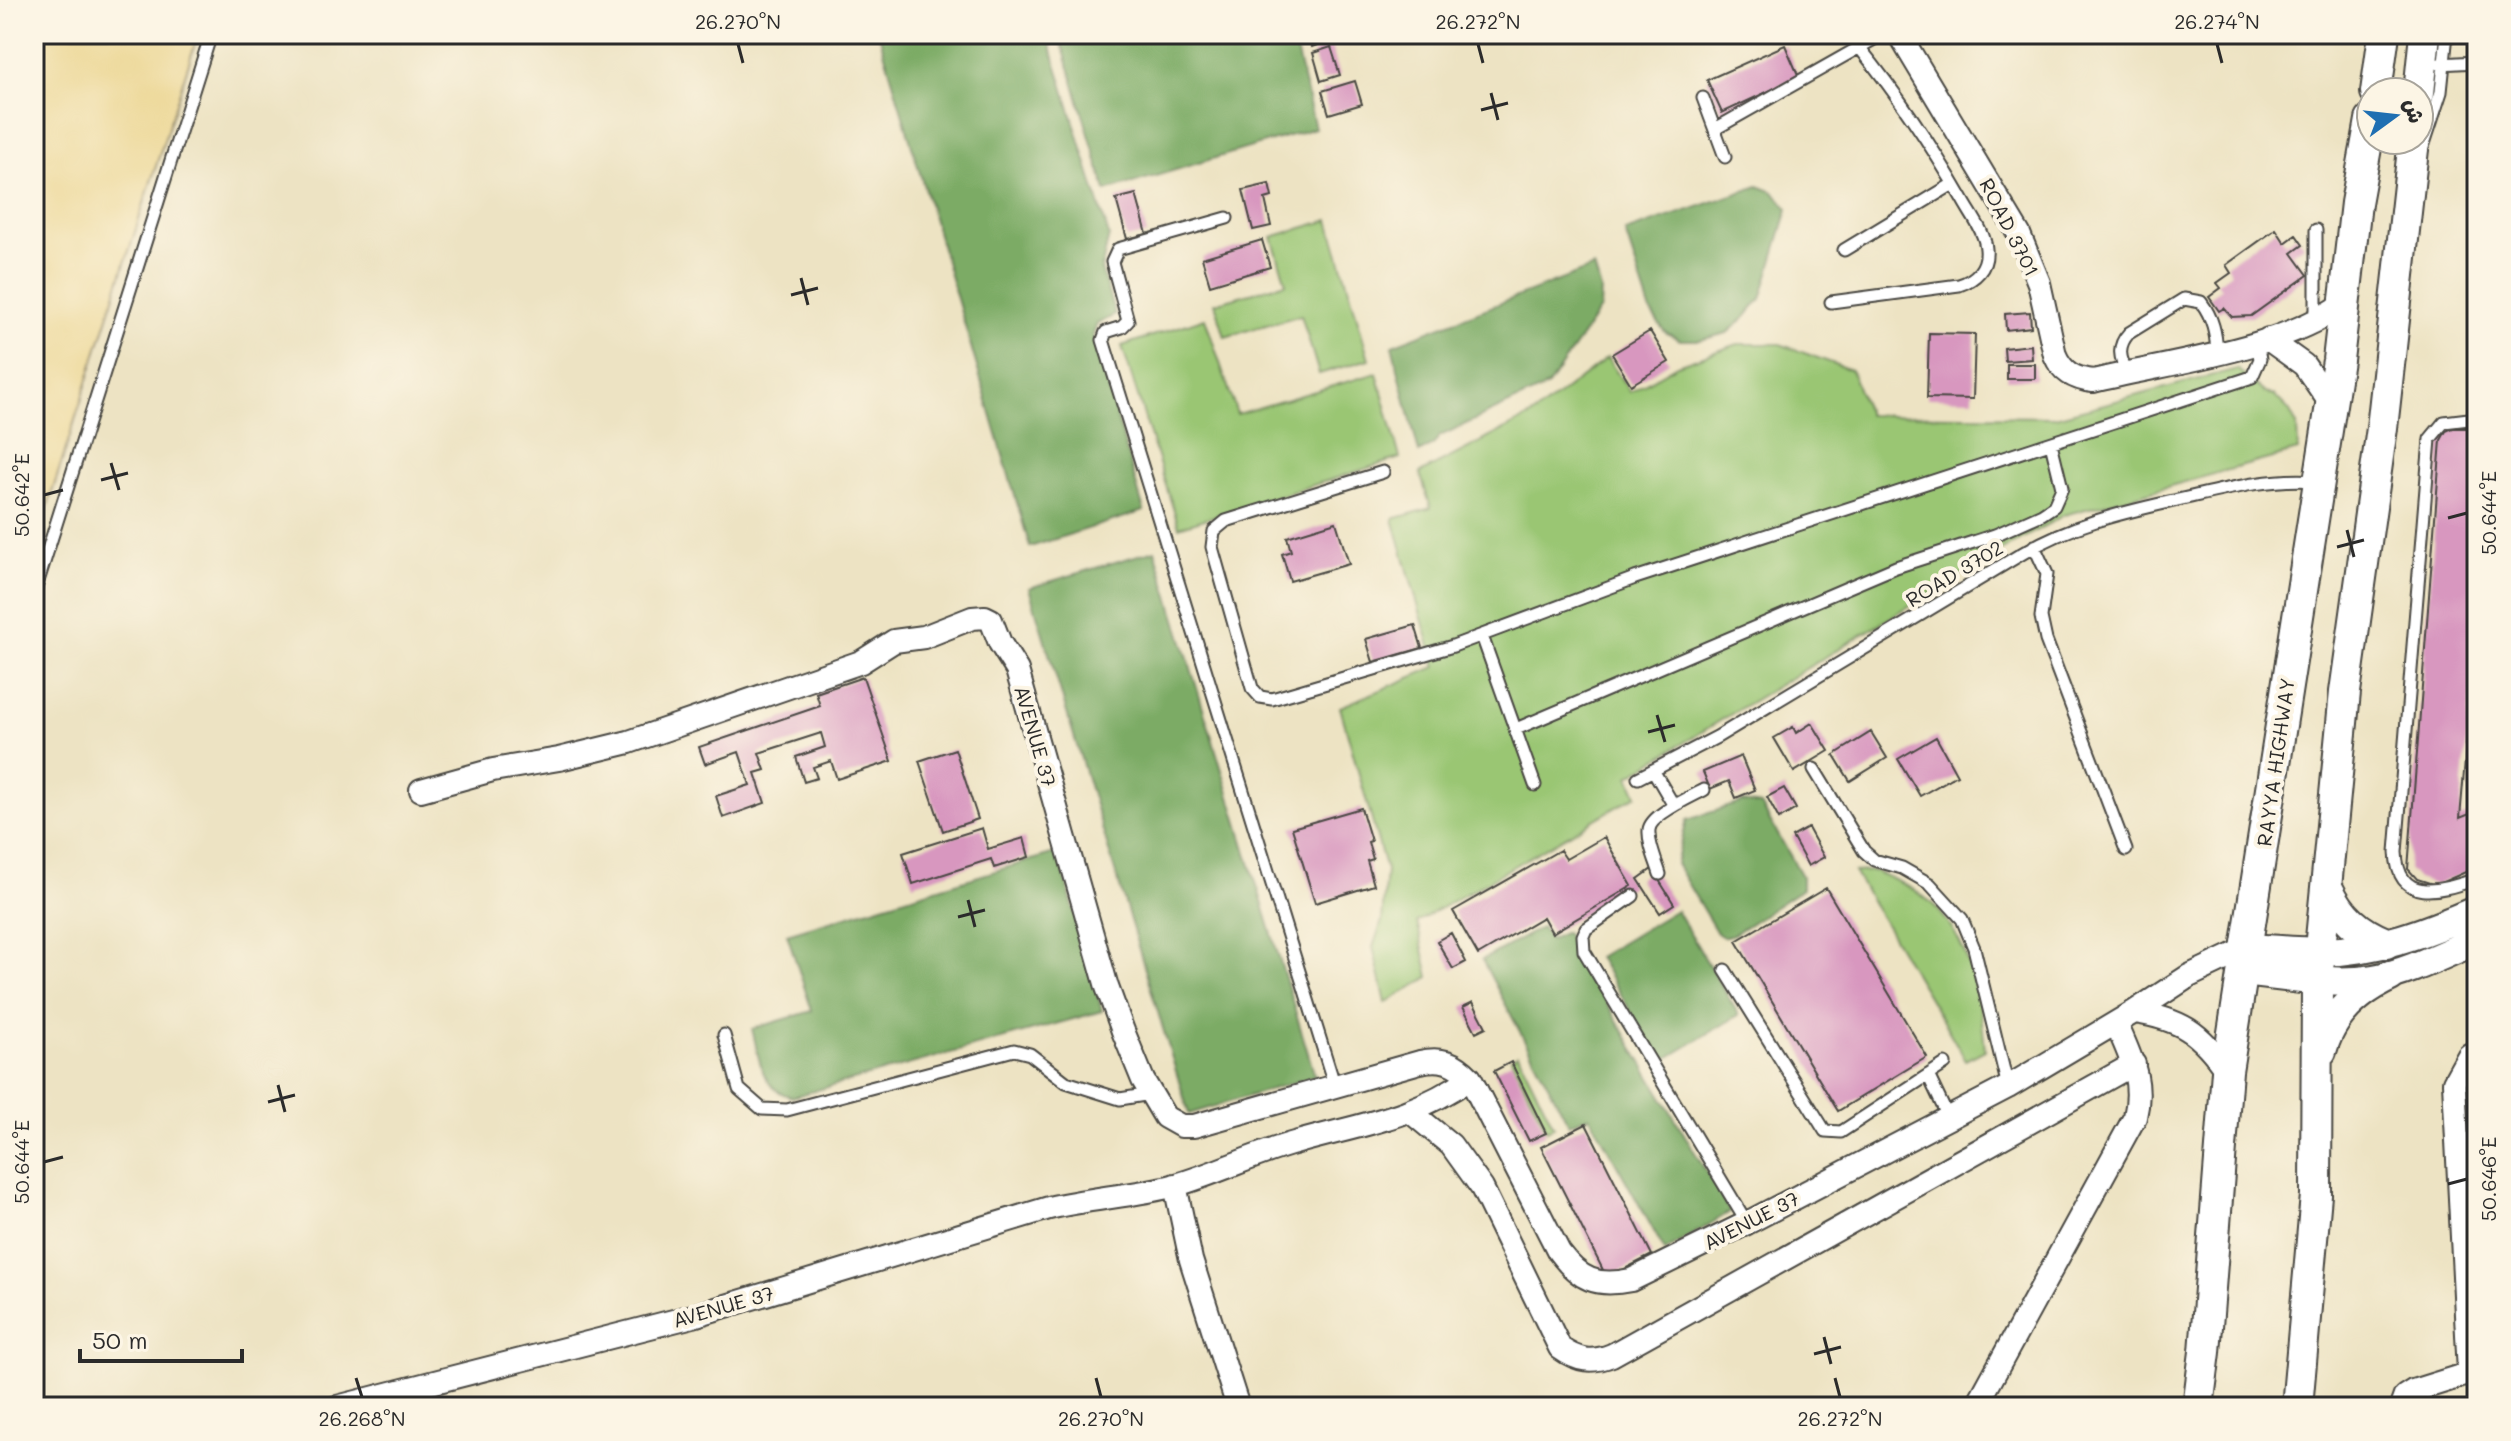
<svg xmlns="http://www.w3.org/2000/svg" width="2511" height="1441" font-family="Mali,'Playpen Sans Arabic',sans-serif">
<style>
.green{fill:#9ac673;stroke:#62784f;stroke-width:2}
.forest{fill:#7bab65;stroke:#536b48;stroke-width:2}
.sand{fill:#eeda9e;stroke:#8c8264;stroke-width:2}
.building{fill:#d897bf}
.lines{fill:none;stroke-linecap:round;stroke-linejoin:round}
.service-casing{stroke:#484742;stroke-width:15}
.minor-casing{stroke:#484742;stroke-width:26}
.tertiary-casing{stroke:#484742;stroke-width:32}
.secondary-casing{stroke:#484742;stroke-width:34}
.service{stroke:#fff;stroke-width:11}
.minor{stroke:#fff;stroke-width:22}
.tertiary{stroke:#fff;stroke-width:28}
.secondary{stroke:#fff;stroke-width:30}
.ticks{fill:none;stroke:#2b2b2b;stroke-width:3}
.labels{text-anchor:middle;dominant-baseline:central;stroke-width:8;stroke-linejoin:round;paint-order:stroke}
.street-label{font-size:20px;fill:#2b2b2b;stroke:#fcf5e5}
.neatline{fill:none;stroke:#2b2b2b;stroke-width:3}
.ticks-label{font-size:20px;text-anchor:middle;fill:#2b2b2b}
</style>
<rect width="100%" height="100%" fill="#fcf5e5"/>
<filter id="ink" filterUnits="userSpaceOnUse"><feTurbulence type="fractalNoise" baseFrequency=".0125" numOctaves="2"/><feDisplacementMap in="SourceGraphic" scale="16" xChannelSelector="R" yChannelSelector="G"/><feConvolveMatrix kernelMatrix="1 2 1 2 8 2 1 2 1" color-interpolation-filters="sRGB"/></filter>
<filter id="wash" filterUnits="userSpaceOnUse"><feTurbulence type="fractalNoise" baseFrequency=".006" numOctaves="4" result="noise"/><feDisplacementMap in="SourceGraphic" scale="32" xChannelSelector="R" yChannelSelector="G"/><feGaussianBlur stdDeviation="1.8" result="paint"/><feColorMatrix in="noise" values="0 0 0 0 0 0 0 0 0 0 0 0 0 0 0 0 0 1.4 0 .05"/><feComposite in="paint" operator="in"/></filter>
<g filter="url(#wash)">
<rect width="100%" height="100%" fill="#ede3c3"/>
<path class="green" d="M1329,220L1369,359L1319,374L1301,315L1225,337L1215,303L1286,283L1272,237Z
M1205,318L1237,414L1377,373L1400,458L1179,527L1122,346Z
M1738,344H1780L1851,370L1868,415L2055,417L2237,369L2265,393L2274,395L2289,410L2297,425L2298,451L2064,515L1995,554L1629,776L1637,795L1417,922L1429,977L1386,1003L1373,947L1382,921L1386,870L1340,707L1436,667L1393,519L1431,508L1420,473L1533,415L1607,358L1630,392L1677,365Z
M1875,871C1889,878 1906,884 1920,894C1967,927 1981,996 1985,1050L1966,1060L1854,872Z
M1518,1054L1554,1126L1547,1130L1511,1058Z"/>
<path class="forest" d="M879,34H1047L1109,236L1101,269L1115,315L1097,324L1093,335L1144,511L1030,547Z
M1059,34H1292L1315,128L1106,191Z
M1758,186L1774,192L1788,209L1761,299L1746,317L1727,333L1700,340H1680L1665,332L1651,312L1625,232Z
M1594,267L1601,290L1600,309L1548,386L1440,436L1434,444L1419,453L1392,345Z
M1155,550L1315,1076L1189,1114L1029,588Z
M1743,802L1761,805L1802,876V889L1734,934L1723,937L1717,933L1676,864L1687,820Z
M1058,852L1102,1011L792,1097C759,1089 760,1058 752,1029L812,1011L787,934Z
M1676,910L1739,1015L1661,1062L1598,957Z
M1542,927L1550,940L1565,932L1730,1212L1665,1251L1590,1116L1569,1124L1482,960Z"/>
<path class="sand" d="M34,34H198L34,549Z"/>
<g id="blocks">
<path class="building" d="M1309,34H1348L1312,47Z
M1785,45L1799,77L1722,113L1707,80Z
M1331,47L1340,75L1321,81L1313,53Z
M1355,81L1362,104L1329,114L1322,91Z
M1269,184L1272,197L1265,199L1271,226L1253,230L1243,190Z
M1136,194L1147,234L1127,239L1116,199Z
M2276,229L2285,243L2296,235L2303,245L2292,253L2308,275L2251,316L2232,317L2224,308L2219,311L2209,297L2221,288L2217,283L2231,273L2226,265Z
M1262,240L1270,267L1210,285L1202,258Z
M2030,312L2031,327L2006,330L2005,314Z
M1650,331L1669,362L1631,385L1612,354Z
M1929,333L1975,334L1973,399L1927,398Z
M2031,345L2032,359L2005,361L2004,348Z
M2007,364H2035V379H2007Z
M2453,428H2477V623L2460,818L2477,811V867L2436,885L2417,879L2408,869L2441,440L2446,431Z
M1336,522L1349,564L1290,581L1282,554L1291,551L1287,537Z
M1415,625L1422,648L1373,662L1366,639Z
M863,677L892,761L837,779L831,761L813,767L817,778L804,782L796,757L825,747L821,733L759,753L765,770L755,773L765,803L723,818L716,796L750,785L739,752L705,764L699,747L820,706L816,693Z
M1812,723L1829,751L1794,772L1774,738L1793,727L1796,733Z
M1871,732L1887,758L1850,781L1834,755Z
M1936,737L1957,775L1920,796L1898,759Z
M955,749L978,819L943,831L919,761Z
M1741,756L1755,790L1736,798L1729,781L1710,789L1703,772Z
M1784,788L1796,809L1779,819L1767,797Z
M1361,808L1371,841L1368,842L1373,859L1367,861L1374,885L1315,903L1292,828Z
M982,828L988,849L1024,838L1029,857L994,868L991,859L913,884L903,853Z
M1808,828L1824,857L1808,866L1792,837Z
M1604,837L1632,886L1552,933L1543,917L1478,955L1453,911L1560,850L1566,859Z
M1652,869L1674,904L1660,913L1638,879Z
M1826,888L1927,1057L1838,1111L1736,941Z
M1451,933L1466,962L1453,969L1437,941Z
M1473,1002L1486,1027L1476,1032L1463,1007Z
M1511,1062L1546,1133L1529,1141L1494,1071Z
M1586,1124L1652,1255L1607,1278L1541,1147Z"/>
</g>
</g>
<g filter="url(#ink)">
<use href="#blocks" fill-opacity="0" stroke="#484742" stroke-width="2"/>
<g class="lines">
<g class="service-casing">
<path id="service" d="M2439,64L2477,62
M1703,98L1725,157
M1715,129L1883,34
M2422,150L2441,92L2447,34
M1227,218L1118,249L1112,262L1128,321L1122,327L1106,332L1103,340L1335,1087
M2316,230V321
M1844,250L1953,184
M1831,302L1959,285C1975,280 1988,268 1986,249C1985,232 1971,215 1963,200C1932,146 1898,95 1859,47
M2128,373C2119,358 2117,346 2129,333L2184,299L2201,302C2213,318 2216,333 2217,353
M2477,418L2444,422L2430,439L2396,852C2398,906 2442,890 2477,879
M1383,472L1226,521L1214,531L1212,547L1252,688L1260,697L1272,699L1453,646L1635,578L2252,377L2260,359L2257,343
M2034,546L2047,574L2041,617L2046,640L2126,850
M34,594L211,34
M1482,636L1535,785
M1516,729L1896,567L1995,535L2042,514L2054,506L2062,488L2051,443
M1814,769L1864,851L1874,860L1902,868L1930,884L1962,919L1974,948L2008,1087
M1653,770L1674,806
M1638,778L1717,737L2023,553C2073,523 2126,512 2182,499C2226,489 2271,477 2317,481
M1660,874C1656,861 1648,843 1649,830C1650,815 1691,797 1704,790
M1633,896L1586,929L1583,936L1584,951L1747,1223
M1725,970L1825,1131L1841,1132L1945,1064
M724,1035L739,1089L762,1109L787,1110L1014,1050L1030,1054L1066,1082L1120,1099L1151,1094
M1928,1075L1948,1117"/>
</g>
<g class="minor-casing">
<path id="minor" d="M1899,34L2019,234L2039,283L2055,355C2062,372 2074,379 2093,381C2171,362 2283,350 2347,301
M2268,339L2304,365L2331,404
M421,790L493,770L559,759L629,742L861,662L894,641L924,637L972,618L985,617L991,620L1000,643L1017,670L1107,987L1123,1031L1143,1080L1165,1117L1181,1126H1194L1420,1062C1441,1057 1455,1062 1470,1078L1559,1252C1580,1280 1596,1287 1631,1280L1747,1223L2008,1087L2134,1012L2189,976L2248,948
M2134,1012C2180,1019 2201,1032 2227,1071
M1411,1112L1451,1145L1482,1188L1560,1348C1578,1361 1592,1363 1612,1355L2134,1064
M1175,1185L1191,1260L1238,1407
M2469,1373L2454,1082L2469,1055L2477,1051
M337,1407L693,1316L1049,1208C1091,1198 1135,1196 1176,1185C1218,1173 1256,1153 1298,1142C1362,1124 1414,1118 1470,1078
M1976,1407L2135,1117C2144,1079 2130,1057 2116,1023
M2401,1407L2405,1396L2413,1391L2477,1371"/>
</g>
<g class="tertiary-casing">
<path id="tertiary" d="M2248,948C2272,949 2298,952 2322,952C2377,951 2427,932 2477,910
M2243,972C2285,976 2330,986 2373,979C2408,973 2444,954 2477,940"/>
</g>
<g class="secondary-casing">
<path id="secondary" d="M2376,92L2384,34
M2419,93L2425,34
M2328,889C2341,916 2358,932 2386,943
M2321,1051C2331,1015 2358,991 2390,976
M2198,1407L2205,1352L2227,1071L2338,360L2356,203L2371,120
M2297,1407L2316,1195L2317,980L2345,692L2382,428L2414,140"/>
</g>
<use href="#service" class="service"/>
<use href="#minor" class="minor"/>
<use href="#tertiary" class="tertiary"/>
<use href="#secondary" class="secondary"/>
</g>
</g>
<path class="ticks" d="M738,44L743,63M1478,44L1483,63M2217,44L2222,63M1491,93L1498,120M1481,110L1508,103M801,278L808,305M791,295L818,288M111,463L119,490M101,480L128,473M44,495L63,490M2448,518L2467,513M2347,530L2354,557M2337,547L2364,540M1657,715L1665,742M1648,732L1675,725M968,900L975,927M958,917L985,910M278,1085L285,1112M268,1102L295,1095M44,1162L63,1157M2448,1184L2467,1179M1824,1337L1831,1364M1814,1354L1841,1347M356,1378L362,1397M1096,1378L1101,1397M1835,1378L1840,1397"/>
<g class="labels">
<g class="street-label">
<text transform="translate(2010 227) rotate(63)">ROAD 3701</text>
<text transform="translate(1954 573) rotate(-31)">ROAD 3702</text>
<text transform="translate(1036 736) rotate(74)">AVENUE 37</text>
<text transform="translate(2275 762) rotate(-82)">RAYYA HIGHWAY</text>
<text transform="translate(1751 1220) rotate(-27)">AVENUE 37</text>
<text transform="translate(723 1306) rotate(-16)">AVENUE 37</text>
</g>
</g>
<rect width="2511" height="1441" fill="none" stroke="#fcf5e5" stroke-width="88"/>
<g transform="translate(2395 116) rotate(75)"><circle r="38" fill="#fcf5e5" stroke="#a8a49b" stroke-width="2"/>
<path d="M0-6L14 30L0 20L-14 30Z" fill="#1f6fb2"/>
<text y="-12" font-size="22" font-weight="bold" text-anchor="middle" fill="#2b2b2b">ش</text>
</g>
<path d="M80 1349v12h162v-12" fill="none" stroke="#2b2b2b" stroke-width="4"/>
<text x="92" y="1349" font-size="24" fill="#2b2b2b" stroke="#fcf5e5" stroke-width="6" paint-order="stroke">50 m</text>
<rect x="44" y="44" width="2423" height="1353" class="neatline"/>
<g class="ticks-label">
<text x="738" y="29">26.270°N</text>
<text x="1478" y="29">26.272°N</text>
<text x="2217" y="29">26.274°N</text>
<text transform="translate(22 495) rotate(-90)" y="7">50.642°E</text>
<text transform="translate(2489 513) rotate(-90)" y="7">50.644°E</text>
<text transform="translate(22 1162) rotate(-90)" y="7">50.644°E</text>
<text transform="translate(2489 1179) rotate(-90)" y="7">50.646°E</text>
<text x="362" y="1426">26.268°N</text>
<text x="1101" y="1426">26.270°N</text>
<text x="1840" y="1426">26.272°N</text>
</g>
</svg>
